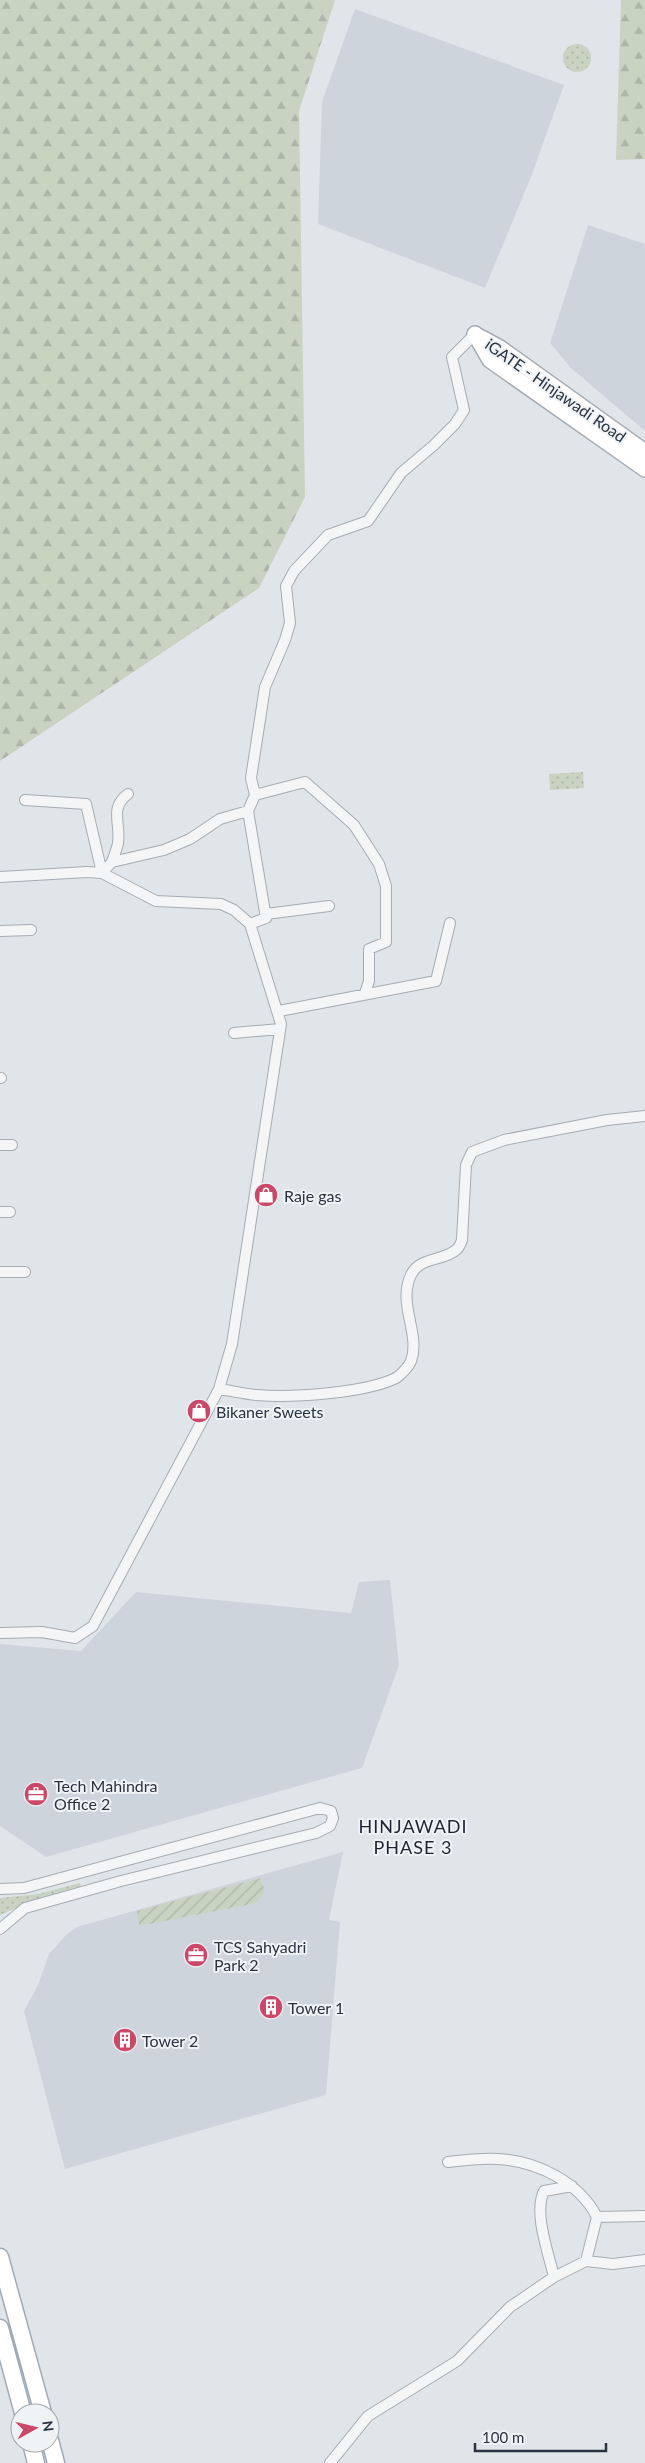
<svg xmlns="http://www.w3.org/2000/svg" width="645" height="2463" font-family="Lato,sans-serif">
<style>
.built{fill:#ced4db}
.grass{fill:url(#grass-dots)}
.forest{fill:url(#forest-firs)}
.garden{fill:url(#garden-furrows)}
.lines{fill:none;stroke-linecap:round;stroke-linejoin:round}
.street-casing{stroke:#a5acb3;stroke-width:12}
.secondary-casing{stroke:#a5acb3;stroke-width:18}
.primary-casing{stroke:#a0aab4;stroke-width:19}
.street{stroke:#f3f5f7;stroke-width:10}
.secondary{stroke:#fff;stroke-width:15}
.primary{stroke:#fff;stroke-width:16}
.labels{text-anchor:middle;dominant-baseline:central;stroke-width:4;stroke-linejoin:round;paint-order:stroke}
.street-label{font-size:16px;fill:#293440;stroke:#f0f3f6}
.poi-label{font-size:16px;fill:#293440;stroke:#f0f3f6;text-anchor:start}
.neighbourhood-label{font-size:18px;letter-spacing:1px;fill:#1b2531;stroke:#f0f3f6}
</style>
<defs>
<pattern id="grass-dots" width="8" height="8" patternUnits="userSpaceOnUse" patternTransform="scale(1.25)"><rect width="8" height="8" fill="#c8d3c2"/><path d="M2 2h.1M6 6h.1" fill="none" stroke="#acb6a8" stroke-width="1.8" stroke-linecap="round"/></pattern>
<pattern id="forest-firs" width="22" height="20" patternUnits="userSpaceOnUse" patternTransform="scale(1.25)"><rect width="22" height="20" fill="#c8d3c2"/><path d="M5 1l3.5 6h-7zM16 11l3.5 6h-7z" fill="#acb6a8"/></pattern>
<pattern id="garden-furrows" width="10" height="10" patternUnits="userSpaceOnUse" patternTransform="scale(1.25)"><rect width="10" height="10" fill="#c8d3c2"/><path d="M-1 1l2-2M0 10L10 0M9 11l2-2" fill="none" stroke="#acb6a8"/></pattern>
</defs>
<rect width="100%" height="100%" fill="#e0e5e9"/>
<path class="built" d="M355,9L564,85L531,177L485,288L318,224L322,102Z
M588,225L645,244V431L571,368L550,343Z
M390,1580L399,1665L362,1768L46,1857L0,1826V1644L81,1651L136,1592L351,1613L359,1582Z
M343,1852L329,1920L340,1922L326,2095L65,2169L24,2011L38,1985L49,1954L66,1935L77,1927Z"/>
<path class="grass" d="M563 58a14 14 0 1 1 28 0a14 14 0 1 1-28 0Z
M583,772L584,788L550,790L549,774Z
M80,1883L81,1886L39,1898L0,1915V1898L38,1894Z"/>
<path class="forest" d="M0,0H335L299,111L305,497L259,588L0,761Z
M621,0H645V159L616,160Z"/>
<path class="garden" d="M261,1878L265,1892L256,1903L139,1926L137,1911Z"/>
<g class="lines">
<g class="street-casing">
<path id="street" d="M255,795L305,782L354,825L379,864L386,886V942L369,949V981L365,993
M25,800L86,804L102,873
M248,811L266,918L250,924
M112,862C114,856 117,849 118,843C121,823 109,808 128,794
M102,873L112,862L164,850L190,839L220,819L248,811L255,795L251,778L265,687L285,640L290,623L286,586L294,571L328,535L368,521L401,473L434,445L455,424L464,410L452,357L475,334
M0,877L87,872L102,873L156,901L221,904L234,910L250,924L281,1024L232,1344L219,1389L93,1626L75,1638L42,1632L0,1633
M266,914L329,906
M0,931L31,930
M279,1011L436,981L450,923
M234,1033L280,1029
M0,1078H1
M0,1145H12
M0,1212H10
M0,1272H25
M219,1389C232,1391 245,1394 257,1395C292,1398 365,1393 396,1378C401,1375 409,1366 411,1361C421,1334 397,1304 411,1275C419,1257 444,1261 456,1250C459,1248 461,1243 462,1240L466,1165L472,1152L504,1140L607,1120L645,1116
M0,1889L24,1888L320,1808L331,1811L333,1818L330,1826L316,1833L121,1881L25,1908L0,1929
M448,2162C465,2160 481,2158 498,2159C537,2161 579,2182 597,2217L645,2216
M586,2261L613,2264L645,2260
M554,2277C549,2254 533,2213 544,2191L572,2186
M330,2463L368,2416L457,2361L510,2307L554,2277L586,2261L597,2217"/>
</g>
<g class="secondary-casing">
<path id="secondary" d="M475,334L490,360L645,469
M476,335L500,348L645,452"/>
</g>
<g class="primary-casing">
<path id="primary" d="M0,2257L43,2413
M0,2328L23,2413
M50,2440L56,2463
M31,2443L36,2463"/>
</g>
<use href="#street" class="street"/>
<use href="#secondary" class="secondary"/>
<use href="#primary" class="primary"/>
</g>
<defs>
<g id="shop-disc" transform="scale(1.25)"><circle r="9.5" fill="#cb4968" stroke="#f0f3f6"/><path d="M-5-2.5h2.3a2.7 3.5 0 0 1 5.4 0H5L5.5 6h-11ZM-1.5-2.5h3a1.5 2.3 0 0 0-3 0Z" fill="#fff"/></g>
<g id="office-disc" transform="scale(1.25)"><circle r="9.5" fill="#cb4968" stroke="#f0f3f6"/><path d="M-6-3h4V-5.5h4V-3h4V5H-6ZM-1-4.5V-3h2v-1.5ZM-6 0V1H6V0Z" fill="#fff"/></g>
<g id="building-disc" transform="scale(1.25)"><circle r="9.5" fill="#cb4968" stroke="#f0f3f6"/><path d="M-4-6H4V6H1V3H-1V6H-4ZM-2.5-4.3h1.7v1.8h-1.7ZM.8-4.3h1.7v1.8H.8ZM-2.5-1h1.7V.8h-1.7ZM.8-1h1.7V.8H.8Z" fill="#fff"/></g>
</defs>
<g fill-rule="evenodd">
<use href="#shop-disc" x="266" y="1195"/>
<use href="#shop-disc" x="199" y="1411"/>
<use href="#office-disc" x="36" y="1794"/>
<use href="#office-disc" x="196" y="1955"/>
<use href="#building-disc" x="271" y="2007"/>
<use href="#building-disc" x="125" y="2040"/>
</g>
<g class="labels">
<g class="street-label">
<text transform="translate(556 390) rotate(35)">iGATE - Hinjawadi Road</text>
</g>
<g class="poi-label">
<text x="284" y="1195">Raje gas</text>
<text x="216" y="1411">Bikaner Sweets</text>
<text x="54" y="1785">Tech Mahindra<tspan x="54" dy="18">Office 2</tspan></text>
<text x="214" y="1946">TCS Sahyadri<tspan x="214" dy="18">Park 2</tspan></text>
<text x="288" y="2007">Tower 1</text>
<text x="142" y="2040">Tower 2</text>
</g>
<g class="neighbourhood-label">
<text x="413" y="1826">HINJAWADI<tspan x="413" dy="21">PHASE 3</tspan></text>
</g>
</g>
<g transform="translate(35 2428) rotate(82)"><circle r="24" fill="#f0f3f6" stroke="#a0a7ad"/>
<path d="M0-4L9 19L0 12L-9 19Z" fill="#cb4968"/>
<text y="-8" font-size="14" font-weight="bold" text-anchor="middle" fill="#293440">N</text>
</g>
<path d="M475 2443v8h131v-8" fill="none" stroke="#293440" stroke-width="2.5"/>
<text x="482" y="2443" font-size="15" fill="#293440" stroke="#f0f3f6" stroke-width="4" paint-order="stroke">100 m</text>
</svg>
